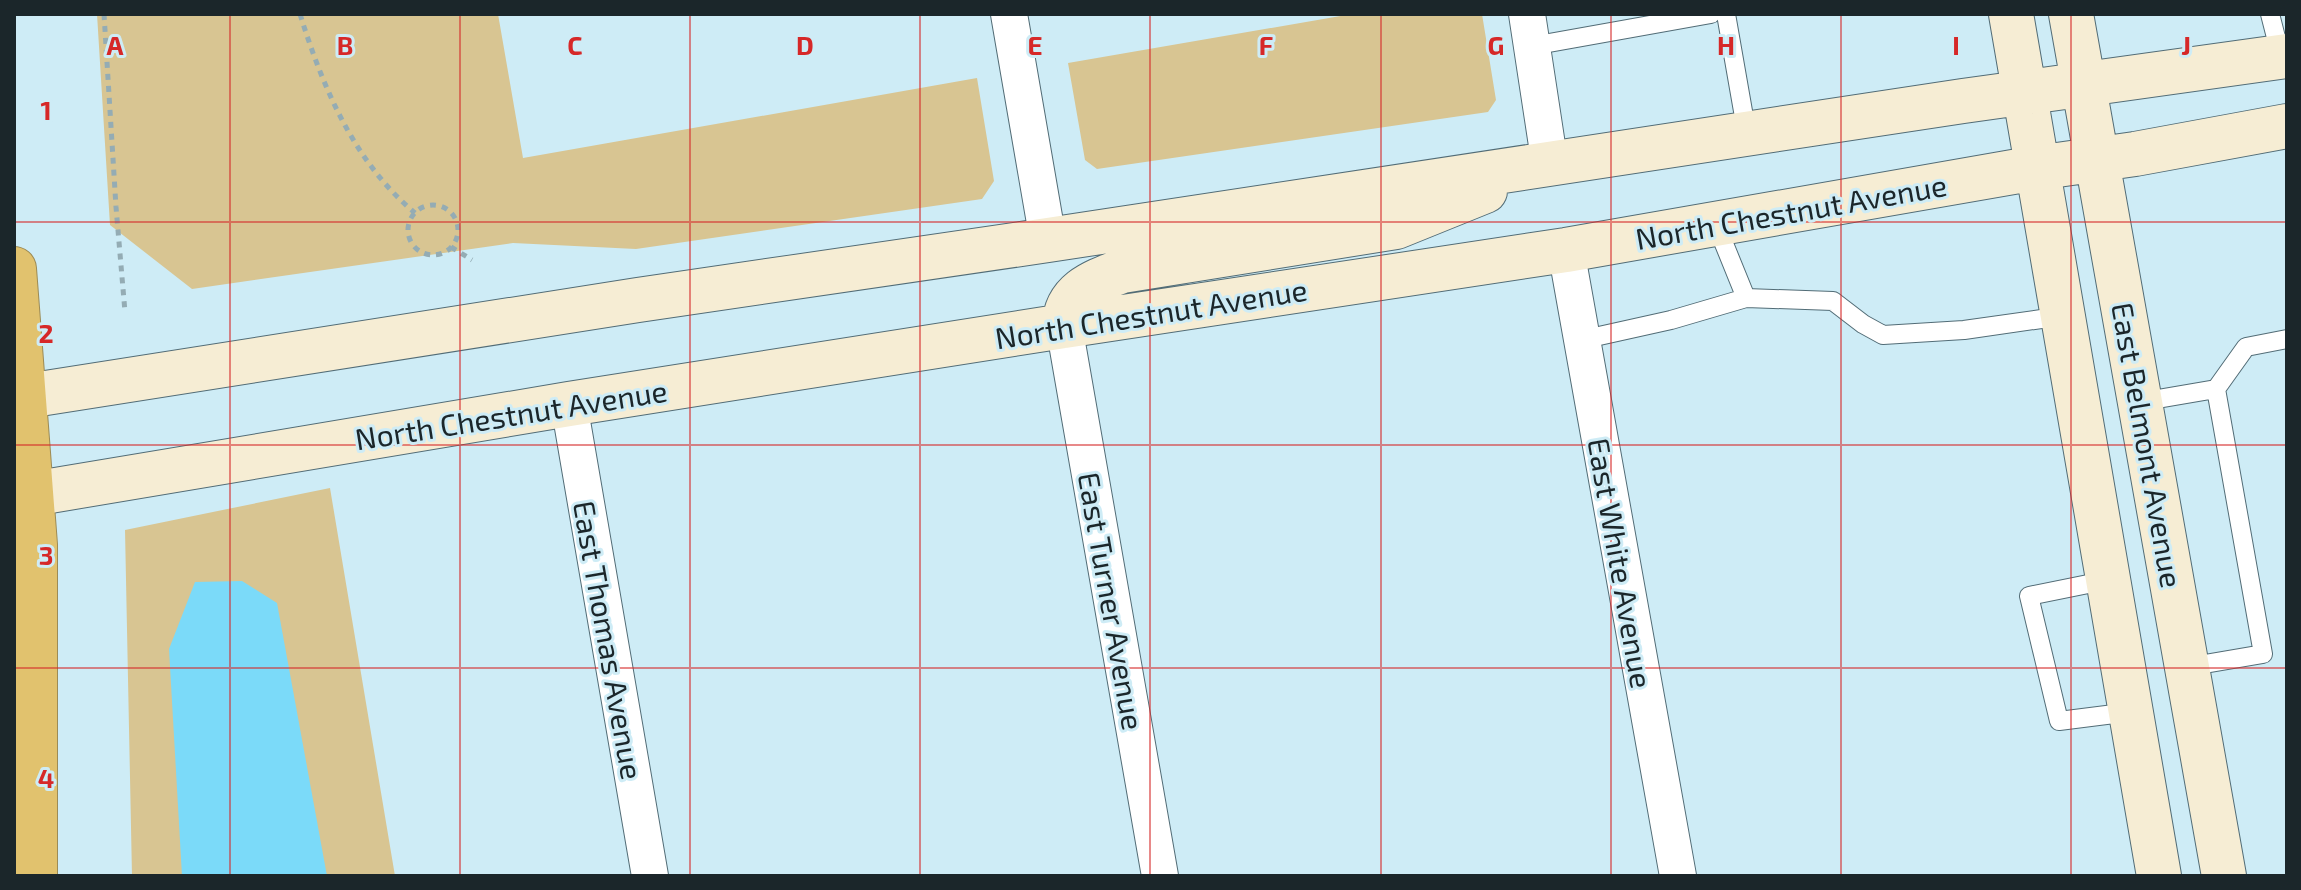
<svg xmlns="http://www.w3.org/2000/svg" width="2301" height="890" font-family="'Exo 2',sans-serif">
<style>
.green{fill:#d8c592}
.water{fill:#7bdaf9}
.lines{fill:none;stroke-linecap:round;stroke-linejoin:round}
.service-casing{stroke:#526c76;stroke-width:20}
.minor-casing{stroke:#526c76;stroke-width:38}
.secondary-casing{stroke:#526c76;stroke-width:46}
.motorway-casing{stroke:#9c8b56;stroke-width:46}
.path{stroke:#94acb4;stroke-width:5;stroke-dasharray:6 6;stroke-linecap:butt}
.service{stroke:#fff;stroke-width:18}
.minor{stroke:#fff;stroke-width:36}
.secondary{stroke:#f6edd4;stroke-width:44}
.motorway{stroke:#e1c26e;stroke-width:44}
.grid{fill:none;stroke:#d62828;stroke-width:2;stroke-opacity:0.55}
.labels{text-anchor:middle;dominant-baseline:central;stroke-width:6;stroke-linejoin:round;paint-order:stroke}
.street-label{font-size:30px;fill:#1b262a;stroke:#ceecf6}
.grid-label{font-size:26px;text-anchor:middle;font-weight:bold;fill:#d62828;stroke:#ceecf6;stroke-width:6;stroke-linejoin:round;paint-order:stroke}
</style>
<rect width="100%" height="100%" fill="#ceecf6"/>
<path class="green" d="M97,14H498L523,158L977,78L994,181L982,199L636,249L513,243L192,289L110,225Z
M1352,14H1482L1496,100L1488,112L1097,169L1085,160L1068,63Z
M330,488L395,876H132L125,530Z"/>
<path class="water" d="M242,581L277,603L327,876H182L169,649L195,582Z"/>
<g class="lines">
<g class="service-casing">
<path id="service" d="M1726,14L1747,134
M2270,14L2281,57
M1532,46L1711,14
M1716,224L1746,298L1833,301L1863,324L1883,335L1964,330L2062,316
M1581,340L1671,320L1746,298
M2216,389L2246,347L2287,339
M2140,402L2216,389L2263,654L2187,667
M2108,580L2029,596L2059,721L2130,712"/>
</g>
<g class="minor-casing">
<path id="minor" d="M1009,14L1048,240
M1527,14L1550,165
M1566,250L1678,876
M1064,326L1160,876
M569,404L650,876"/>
</g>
<g class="secondary-casing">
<path id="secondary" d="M2011,14L2159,876
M2071,14L2224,876
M1064,326C1066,291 1093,282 1122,271L1396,227L1485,191
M14,398L638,300L1048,240L1963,101L2287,56
M14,497L569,404L1064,326L1566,250L2036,168L2135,154L2287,126"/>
</g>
<g class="motorway-casing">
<path id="motorway" d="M14,269L35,545V876"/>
</g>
<path class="path" d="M104,14L116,207L125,312
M300,14C323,88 354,162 415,213
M408 230a25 25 0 1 1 50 0a25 25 0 1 1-50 0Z
M451,247L472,260"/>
<use href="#service" class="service"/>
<use href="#minor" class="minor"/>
<use href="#secondary" class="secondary"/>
<use href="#motorway" class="motorway"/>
</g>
<path class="grid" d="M230,14V876M460,14V876M690,14V876M920,14V876M1150,14V876M1381,14V876M1611,14V876M1841,14V876M2071,14V876M14,222H2287M14,445H2287M14,668H2287"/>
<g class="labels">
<g class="street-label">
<text transform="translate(1791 211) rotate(-10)">North Chestnut Avenue</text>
<text transform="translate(1151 313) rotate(-9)">North Chestnut Avenue</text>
<text transform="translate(511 414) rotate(-9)">North Chestnut Avenue</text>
<text transform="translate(2148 445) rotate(80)">East Belmont Avenue</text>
<text transform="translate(1621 563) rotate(80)">East White Avenue</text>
<text transform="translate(1112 601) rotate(80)">East Turner Avenue</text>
<text transform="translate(609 640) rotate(80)">East Thomas Avenue</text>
</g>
</g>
<g class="grid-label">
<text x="115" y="55">A</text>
<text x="345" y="55">B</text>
<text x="575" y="55">C</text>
<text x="805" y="55">D</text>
<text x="1035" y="55">E</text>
<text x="1266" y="55">F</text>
<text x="1496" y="55">G</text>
<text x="1726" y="55">H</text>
<text x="1956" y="55">I</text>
<text x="2186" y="55">J</text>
<text x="46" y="120">1</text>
<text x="46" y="343">2</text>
<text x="46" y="565">3</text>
<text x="46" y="788">4</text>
</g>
<rect width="2301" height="890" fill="none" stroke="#1b262a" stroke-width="32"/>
</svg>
